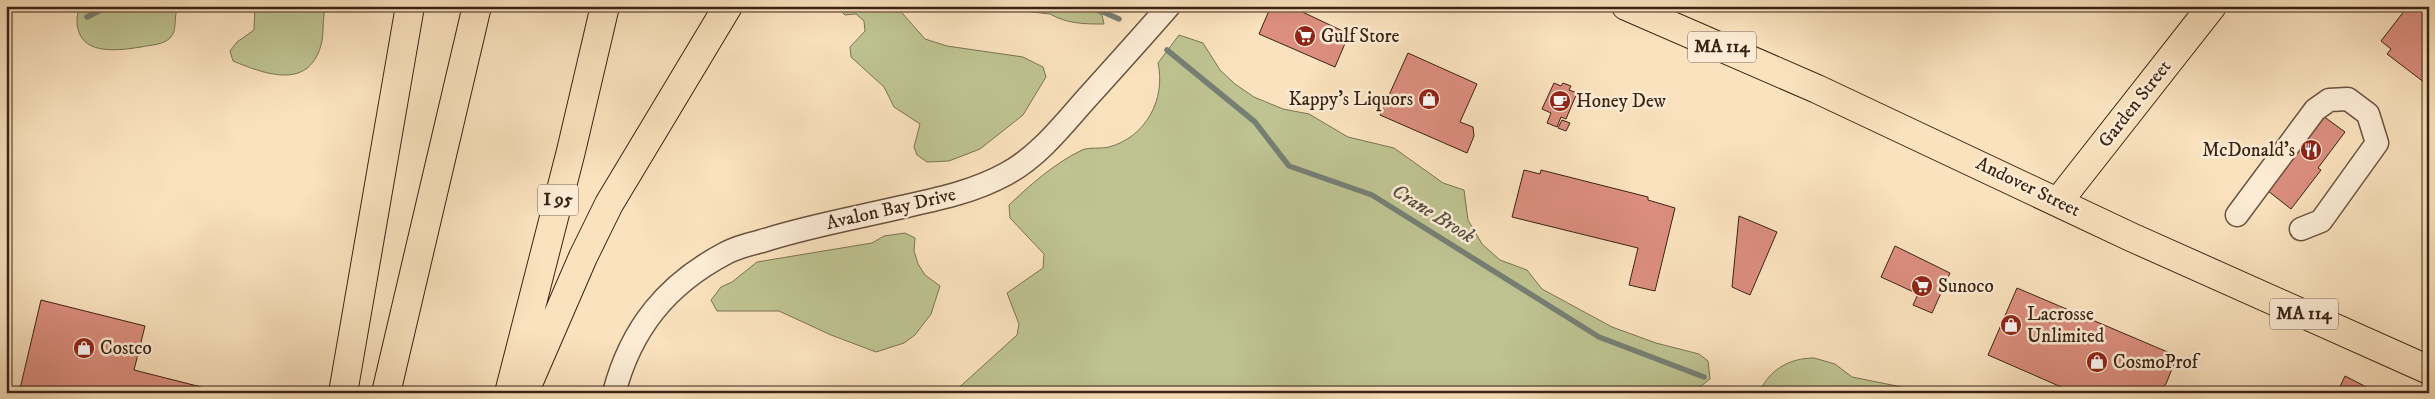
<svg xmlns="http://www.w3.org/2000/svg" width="2435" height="399" font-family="'IM FELL DW Pica',serif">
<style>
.green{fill:#bec391;stroke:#7c7353}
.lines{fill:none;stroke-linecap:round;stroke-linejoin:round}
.stream{stroke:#767f74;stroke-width:5.5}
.building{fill:#dc8e7f;stroke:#3a2315}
.minor-casing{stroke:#6a533f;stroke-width:25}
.major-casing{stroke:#3a2315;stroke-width:30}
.highway-casing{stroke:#3a2315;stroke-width:30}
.minor{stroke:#fcecd5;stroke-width:22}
.major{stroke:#fae2be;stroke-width:28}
.highway{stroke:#fae2be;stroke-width:28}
.labels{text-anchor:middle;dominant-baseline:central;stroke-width:5;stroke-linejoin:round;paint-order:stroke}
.shield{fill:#fcecd5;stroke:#745f4f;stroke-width:1}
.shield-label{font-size:18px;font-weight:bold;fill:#3a2315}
.poi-label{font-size:19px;fill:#3a2315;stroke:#fcecd5;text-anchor:start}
.street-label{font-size:19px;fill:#3a2315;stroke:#fcecd5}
.water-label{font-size:20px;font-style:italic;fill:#585145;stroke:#fcecd5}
</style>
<rect width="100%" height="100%" fill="#fae2be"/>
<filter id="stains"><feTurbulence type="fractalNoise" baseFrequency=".004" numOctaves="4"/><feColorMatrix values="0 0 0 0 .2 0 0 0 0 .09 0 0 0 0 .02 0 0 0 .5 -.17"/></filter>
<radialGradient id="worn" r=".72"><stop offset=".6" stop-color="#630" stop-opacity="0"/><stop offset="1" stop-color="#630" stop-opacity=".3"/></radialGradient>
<path class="green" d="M80,6H178C173,18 178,30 170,38C163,45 150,45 141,47C121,50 84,56 78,29C76,21 77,14 80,6Z
M255,6H326C322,18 324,29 322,41C311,91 267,75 233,61L230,51L237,42L254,30Z
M836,6H896L925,39L947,46L1023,57L1043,67L1046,77L1023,115L980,149L949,161L927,162L917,155L914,147L920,124L894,107L884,87L851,57L850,47L865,31L864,21L856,14L845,15Z
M977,6H1086L1102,15L1104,24C1085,24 1067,24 1050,14Z
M1179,35L1203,43L1220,70L1235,84L1254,97L1283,109L1309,114L1348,137L1394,148L1443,183L1464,190L1468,220L1482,244L1500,260L1527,270L1542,289L1612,327L1656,343L1699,354L1708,361L1710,379L1692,393H953L1017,335L1019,324L1007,293L1043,268L1044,254L1010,218L1009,205C1031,184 1055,163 1082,150C1090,147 1101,149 1109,147C1146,137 1166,99 1158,63Z
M905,233L915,238L914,251L918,264L925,275L940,286L931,314L915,335L904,343L876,352L831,335L779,311H717L711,300L721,287L732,282L757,262L872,243L884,236Z
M1814,358L1835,364L1852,377L1912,389L1914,393H1759C1769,370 1789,358 1814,358Z"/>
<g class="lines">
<path class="stream" d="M1090,6L1119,19
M87,17L109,6
M1167,50L1255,122L1289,166L1372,195L1599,337L1704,377
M1761,392L1765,393"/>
</g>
<path class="building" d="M1271,6L1294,8L1349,34L1335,67L1259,34Z
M2408,6H2429V86L2387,54L2391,49L2381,41Z
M1408,53L1477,84L1460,122L1473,127L1474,136L1467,153L1380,115Z
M1554,83L1561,86L1563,83L1571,86L1569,90L1577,93L1566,119L1561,117L1557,127L1547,123L1551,113L1542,109Z
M2319,113L2345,132L2318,168L2321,170L2291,209L2263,187Z
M1562,120L1570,123L1566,131L1558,128Z
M1524,170L1540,174L1541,170L1648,197V200L1675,208L1655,291L1629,285L1638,248L1512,217Z
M1739,216L1777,232L1750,295L1732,287Z
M1895,246L1950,273L1932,313L1913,305L1918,294L1881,277Z
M2017,288L2177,356L2166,384L2157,393H2075L1988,355Z
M41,300L145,326L134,370L225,393H19Z
M2345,376L2378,393H2337Z"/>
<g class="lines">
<g class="minor-casing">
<path id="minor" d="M2237,215L2315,110L2329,100L2348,99L2368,114L2377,143L2321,221L2301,229
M614,393C631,328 667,284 726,253C737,247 750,244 762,241C808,226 855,218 902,207C938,199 973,192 1006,174C1038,157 1062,126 1086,99C1114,68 1142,37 1169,6"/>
</g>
<g class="major-casing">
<path id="major" d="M2058,202L2212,6"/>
</g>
<g class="highway-casing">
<path id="highway" d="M1626,6L1817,89L2131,237L2429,370
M343,393L410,6
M386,393L477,6
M509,393L571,151L605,6
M524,393L583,257L609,204L728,6"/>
</g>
<use href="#minor" class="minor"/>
<use href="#major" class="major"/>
<use href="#highway" class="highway"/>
</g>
<defs>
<g id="supermarket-disc" transform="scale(1.125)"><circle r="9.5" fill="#8f2418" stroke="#fcecd5"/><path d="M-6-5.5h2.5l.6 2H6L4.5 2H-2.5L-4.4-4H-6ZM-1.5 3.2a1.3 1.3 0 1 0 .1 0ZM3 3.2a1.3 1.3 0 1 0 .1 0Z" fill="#fff"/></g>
<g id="shop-disc" transform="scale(1.125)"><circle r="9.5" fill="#8f2418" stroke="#fcecd5"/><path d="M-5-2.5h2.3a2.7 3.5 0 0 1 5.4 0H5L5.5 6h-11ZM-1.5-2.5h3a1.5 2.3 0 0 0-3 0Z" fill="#fff"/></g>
<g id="cafe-disc" transform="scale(1.125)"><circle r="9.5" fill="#8f2418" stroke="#fcecd5"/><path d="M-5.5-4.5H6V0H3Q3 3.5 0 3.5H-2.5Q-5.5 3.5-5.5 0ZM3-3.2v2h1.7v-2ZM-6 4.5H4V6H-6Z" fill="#fff"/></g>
<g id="restaurant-disc" transform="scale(1.125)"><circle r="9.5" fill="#8f2418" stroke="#fcecd5"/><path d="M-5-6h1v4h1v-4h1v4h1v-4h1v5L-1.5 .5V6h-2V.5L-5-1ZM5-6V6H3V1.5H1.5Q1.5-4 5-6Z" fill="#fff"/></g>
</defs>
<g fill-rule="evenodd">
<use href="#supermarket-disc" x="1305" y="36"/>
<use href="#shop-disc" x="1429" y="99"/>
<use href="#cafe-disc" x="1560" y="101"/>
<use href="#restaurant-disc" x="2311" y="150"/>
<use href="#supermarket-disc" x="1922" y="286"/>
<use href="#shop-disc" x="2011" y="325"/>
<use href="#shop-disc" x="84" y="348"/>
<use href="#shop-disc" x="2097" y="362"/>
</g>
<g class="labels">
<g class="shield">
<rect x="1688" y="31.5" width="68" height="31" rx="4"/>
<rect x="538" y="184.5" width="40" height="31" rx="4"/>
<rect x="2270" y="298.5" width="68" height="31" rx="4"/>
</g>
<g class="shield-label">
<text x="1722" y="47">MA 114</text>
<text x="558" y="200">I 95</text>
<text x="2304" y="314">MA 114</text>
</g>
<g class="poi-label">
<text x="1321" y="36">Gulf Store</text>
<text x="1413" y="99" text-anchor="end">Kappy's Liquors</text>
<text x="1576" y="101">Honey Dew</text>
<text x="2295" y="150" text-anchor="end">McDonald's</text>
<text x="1938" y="286">Sunoco</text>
<text x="2027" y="314">Lacrosse<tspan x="2027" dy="22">Unlimited</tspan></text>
<text x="100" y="348">Costco</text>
<text x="2113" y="362">CosmoProf</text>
</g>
<g class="street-label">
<text transform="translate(2135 104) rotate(-52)">Garden Street</text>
<text transform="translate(2028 187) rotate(26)">Andover Street</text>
<text transform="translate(891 209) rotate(-13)">Avalon Bay Drive</text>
</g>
<g class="water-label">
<text transform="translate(1433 214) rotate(32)">Crane Brook</text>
</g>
</g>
<rect width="2435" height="399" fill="none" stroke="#fae2be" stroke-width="25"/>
<rect x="8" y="8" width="2420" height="384" fill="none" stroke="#3a2315" stroke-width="2.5"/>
<rect x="12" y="12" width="2410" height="374" fill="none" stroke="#3a2315"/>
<rect width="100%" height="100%" filter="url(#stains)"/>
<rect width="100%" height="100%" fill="url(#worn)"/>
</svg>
